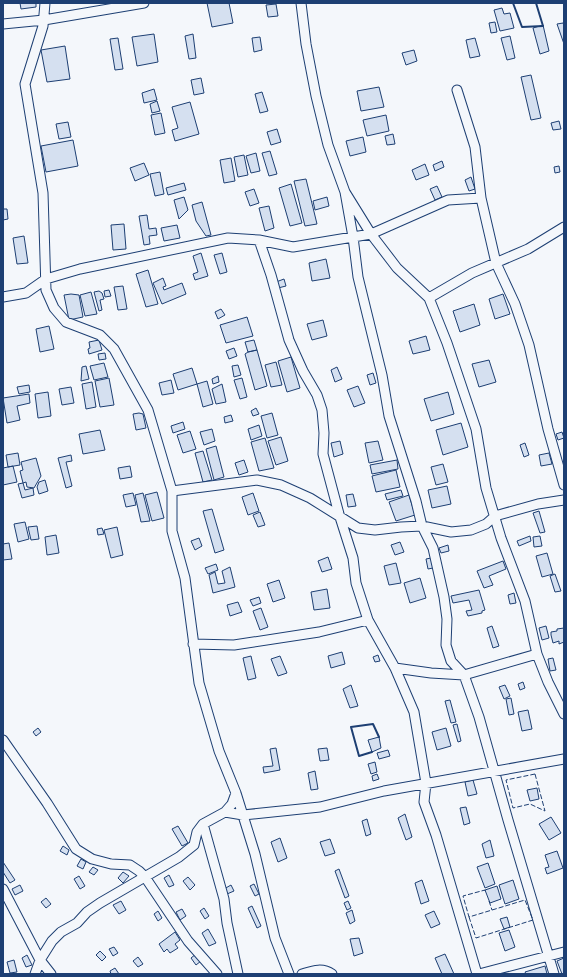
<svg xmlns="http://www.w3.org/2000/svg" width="567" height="977" font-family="Quicksand,sans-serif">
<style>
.building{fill:#d5e0f0;stroke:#1d3f73}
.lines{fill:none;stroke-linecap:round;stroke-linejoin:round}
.street-casing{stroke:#1d3f73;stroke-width:11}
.street{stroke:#f4f7fb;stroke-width:9}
.fence{stroke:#1d3f73;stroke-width:1;stroke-dasharray:5 2;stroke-linecap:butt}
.wall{stroke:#1d3f73;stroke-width:2}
</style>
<rect width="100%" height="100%" fill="#f4f7fb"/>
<path class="building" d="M20,3H36V7L21,9Z
M207,3H229L233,23L212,27Z
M276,4L278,16L268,17L266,5Z
M502,8L504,14L510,13L514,28L500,31L494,10Z
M495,22L497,32L491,33L489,23Z
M563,23L564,25V44L557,24Z
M543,25L549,51L540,54L533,28Z
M154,34L158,62L137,66L132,37Z
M193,34L196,58L189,59L185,36Z
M510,36L515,58L507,60L501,38Z
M260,37L262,50L254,52L252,38Z
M118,38L123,69L115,70L110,39Z
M475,38L480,56L470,58L466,40Z
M65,46L70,79L47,82L41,50Z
M414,50L417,61L406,65L402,53Z
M531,75L541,118L531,120L521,77Z
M201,78L204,93L194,95L191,80Z
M379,87L384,107L361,111L357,91Z
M154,89L157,100L144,103L142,93Z
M262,92L268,111L260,113L255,94Z
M157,101L160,111L152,113L150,104Z
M190,102L199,134L175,141L172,130L178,128L172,107Z
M161,113L165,133L155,135L151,115Z
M386,115L389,131L367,136L363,120Z
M559,121L561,129L553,130L551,123Z
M68,122L71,137L59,139L56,124Z
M277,129L281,142L271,145L267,132Z
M393,134L395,144L387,145L385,136Z
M363,137L366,152L350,156L346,141Z
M73,140L78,166L46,172L41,146Z
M270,151L277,174L269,176L262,153Z
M256,153L260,171L251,173L246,156Z
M244,155L248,175L238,177L234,157Z
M231,158L235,181L224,183L220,160Z
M442,161L444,167L435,171L433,165Z
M144,163L149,175L135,181L130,168Z
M425,164L429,175L416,180L412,170Z
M559,166L560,172L555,173L554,167Z
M160,172L164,194L155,196L150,174Z
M471,177L475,189L469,191L465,180Z
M306,179L317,224L305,226L294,181Z
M184,183L186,190L168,195L166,188Z
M291,184L302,223L290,226L279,188Z
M437,186L442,197L435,200L430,189Z
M254,189L259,203L250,206L245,192Z
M184,197L188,210L179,219L174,200Z
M327,197L329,206L315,210L313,201Z
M202,202L211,235L206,236L196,221L192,205Z
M269,206L274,228L265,231L259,208Z
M3,209H7L8,219L3,220Z
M147,215L149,229L156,228L157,235L149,236L150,244L144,245L139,216Z
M124,224L126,249L113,250L111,225Z
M177,225L180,238L164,241L161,228Z
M24,236L28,263L17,264L13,238Z
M201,253L208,276L195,280L193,274L198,272L193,256Z
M222,253L227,272L220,274L214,255Z
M326,259L330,278L312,281L309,263Z
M148,270L158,304L146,307L136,274Z
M163,278L166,286L163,287L164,290L182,283L186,294L162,304L153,283Z
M284,279L286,286L278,288L276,282Z
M123,286L127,309L118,310L114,287Z
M109,290L111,296L105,297L104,291Z
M99,291L102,293L104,299L100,300L102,310L99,311L94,292Z
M91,292L97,314L85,316L80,295Z
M71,294L79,295L83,317L69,320L64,295Z
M503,294L510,314L495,319L489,299Z
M474,304L480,325L460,332L453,311Z
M221,309L225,315L218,319L215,312Z
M247,317L253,336L226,343L220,325Z
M323,320L327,336L312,340L307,324Z
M49,326L54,349L40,352L36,329Z
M426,336L430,350L413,354L409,341Z
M99,340L102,350L89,354L88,349L90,348L89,342Z
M254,340L257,350L248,352L245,342Z
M234,348L237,356L229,359L226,351Z
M257,350L267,386L255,390L245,354L248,352Z
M105,353L106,359L99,360L98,354Z
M291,357L300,388L287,392L278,361Z
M489,360L496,382L479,387L472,364Z
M276,362L282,385L271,387L265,365Z
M104,363L108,377L94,380L90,366Z
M238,365L241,375L234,377L232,366Z
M86,366L89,379L81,381L82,367Z
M337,367L342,379L335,382L331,370Z
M192,368L197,384L178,390L173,374Z
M373,373L376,383L370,385L367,375Z
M218,376L219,382L213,384L212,379Z
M109,378L114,405L100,407L95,381Z
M242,378L247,397L240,399L234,380Z
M171,380L174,393L162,395L159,383Z
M207,381L213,404L203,407L197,384Z
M92,382L96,407L86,409L82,384Z
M222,384L226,402L216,404L212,389Z
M29,385L30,392L19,394L17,387Z
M358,386L365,403L354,407L347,390Z
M71,387L74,403L62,405L59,389Z
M48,392L51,416L38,418L35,394Z
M448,392L454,414L431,421L424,399Z
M29,394L30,403L17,406L20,420L7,423L3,398Z
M256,408L259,414L253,416L251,411Z
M139,413L143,414L146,428L136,430L133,414Z
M272,413L278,435L267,438L261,416Z
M231,415L233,421L225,423L224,417Z
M183,422L185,429L173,433L171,426Z
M461,423L468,447L443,455L436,430Z
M259,425L262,436L251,440L248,429Z
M212,429L215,441L204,445L200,432Z
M100,430L105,450L83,454L79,434Z
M190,431L196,449L183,453L177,435Z
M562,432L564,438L558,440L556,434Z
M281,437L288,461L276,465L268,441Z
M265,438L274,468L259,471L251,442Z
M340,441L343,454L334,457L331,443Z
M378,441L383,460L369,463L365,443Z
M525,443L529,455L524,457L520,445Z
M216,446L224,477L214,480L206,449Z
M203,451L212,480L203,482L195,453Z
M18,453L20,465L8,467L6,455Z
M549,453L552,464L541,466L539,455Z
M71,455L72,461L66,462L72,486L66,488L58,458Z
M36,458L41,476L34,488L27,487L26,482L23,483L20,471L23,470L21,462Z
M244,460L248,472L239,475L235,463Z
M397,460L398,469L372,474L370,465Z
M443,464L448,482L436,485L431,467Z
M13,466L17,482L3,485V468Z
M130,466L132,477L120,479L118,468Z
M396,470L400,487L376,492L372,476Z
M45,480L48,491L39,494L37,487L39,482Z
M23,483L25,490L33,488L34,495L22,498L18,484Z
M447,486L451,504L432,508L428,490Z
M401,490L403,496L387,500L385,494Z
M157,492L164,518L152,521L145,495Z
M133,493L136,505L126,507L123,495Z
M143,493L150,521L141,522L135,495Z
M253,493L259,511L248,515L242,497Z
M353,494L356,506L348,507L346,495Z
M409,495L415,515L396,521L389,502Z
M212,509L224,550L215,553L203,511Z
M539,511L545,532L540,533L533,513Z
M260,512L265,525L258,527L253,515Z
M25,522L29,539L18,542L14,524Z
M37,526L39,539L31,540L28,527Z
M117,527L123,555L111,558L104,530Z
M102,528L104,534L98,535L97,529Z
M56,535L59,553L47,555L45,537Z
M530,536L531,541L519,546L517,541Z
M540,536L542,546L534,547L533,537Z
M199,538L202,546L195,550L191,541Z
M400,542L404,552L395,555L391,545Z
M9,543L12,559L3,560V544Z
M448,545L449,551L441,553L439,548Z
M547,553L553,574L542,577L536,556Z
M328,557L332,569L322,572L318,561Z
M431,558L433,568L428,569L426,559Z
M503,561L506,569L489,576L493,585L484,588L477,571Z
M396,563L401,583L389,585L384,566Z
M216,564L218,570L208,574L205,568Z
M230,567L235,587L213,593L209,575L215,572L218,584L225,583L222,571Z
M555,574L561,591L555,592L550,576Z
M420,578L426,598L410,603L404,583Z
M279,580L285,598L273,602L267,584Z
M327,589L330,608L314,610L311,592Z
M479,590L485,610L482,611V613L468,616L466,611L472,610L469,600L453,603L451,596Z
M514,593L516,603L510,604L508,595Z
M259,597L261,603L253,606L250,600Z
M238,602L242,612L230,616L227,605Z
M261,608L268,627L260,630L253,611Z
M492,626L499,646L493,648L487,628Z
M546,626L549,638L542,640L539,628Z
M564,628V642L559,644V641L553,643L551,635V632L557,631V629Z
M342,652L345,664L331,668L328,656Z
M378,655L380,661L375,662L373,657Z
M251,656L256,678L248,680L243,658Z
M280,656L287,673L278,676L271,659Z
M553,658L556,670L550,671L548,659Z
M523,682L525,688L520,690L518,684Z
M351,685L358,706L350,708L343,689Z
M505,685L510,696L504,699L499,687Z
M511,698L514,714L509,715L506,699Z
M450,700L456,722L451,723L445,701Z
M528,710L532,729L522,731L518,712Z
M457,724L461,741L458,742L453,725Z
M38,728L41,732L36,736L33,732Z
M446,728L451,746L437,750L432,732Z
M379,737L381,748L372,752L368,740Z
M276,748L280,770L264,773L263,767L273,766L270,749Z
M327,748L329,760L320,761L318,749Z
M388,750L390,756L379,759L377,753Z
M375,762L377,772L371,774L368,764Z
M315,771L318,789L311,790L308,773Z
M377,774L379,779L373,781L372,776Z
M473,780L477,794L468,796L465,782Z
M537,788L539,799L530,801L527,790Z
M466,807L470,823L464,825L460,808Z
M405,814L412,837L406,840L398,818Z
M551,817L561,833L549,840L539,824Z
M367,819L371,834L366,836L362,821Z
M178,826L188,843L182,846L172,829Z
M280,838L287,858L278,862L271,842Z
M330,839L335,853L325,856L320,842Z
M490,840L494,856L486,858L482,844Z
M63,846L69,850L67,855L60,851Z
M557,851L563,868L547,874L545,868L549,867L545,855Z
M81,859L86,862L83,869L77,866Z
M3,862L15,880L10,883L3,872Z
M488,863L495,884L485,888L477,867Z
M93,867L98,870L94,875L89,872Z
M339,869L349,896L345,898L335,871Z
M123,872L129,876L123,883L118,878Z
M169,875L174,885L169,887L164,878Z
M79,876L85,886L80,889L74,879Z
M188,877L195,885L190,890L183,881Z
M422,880L429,901L421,904L415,883Z
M513,880L519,899L505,904L499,885Z
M254,884L259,894L255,896L250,886Z
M20,885L23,891L15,895L12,889Z
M231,885L234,891L227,894L224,889Z
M497,886L501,899L490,903L485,890Z
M46,898L51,904L46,908L41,902Z
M121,901L126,910L119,914L113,905Z
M348,901L351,908L347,910L344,903Z
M252,906L261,926L257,928L248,908Z
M204,908L209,916L205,919L200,911Z
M182,909L186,916L180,920L176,912Z
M352,910L355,921L350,924L346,913Z
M158,911L162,918L158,921L154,914Z
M434,911L440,924L431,928L425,915Z
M507,917L510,927L504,929L500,919Z
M208,929L216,943L209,946L202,933Z
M509,930L515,947L505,951L499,933Z
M175,932L180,940L175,944L178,948L170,953L167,949L164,952L159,944Z
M359,938L363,953L354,956L350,939Z
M114,947L118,953L113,956L109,949Z
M100,951L106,957L102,961L96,955Z
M196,954L201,961L196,965L191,958Z
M445,954L454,974H442L435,958Z
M27,955L32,965L26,967L22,958Z
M138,957L143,964L138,967L133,961Z
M564,958V973L562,974L557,961Z
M14,960L17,972L10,973L7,962Z
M545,966L547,974H526L525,972Z
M115,968L119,974H111L110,971Z"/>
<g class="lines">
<g class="street-casing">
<path id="street" d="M45,3L43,26L25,84L43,193L46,290L54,308L66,322L100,335L114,349L148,410L172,491V531L185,578L199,683L219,751L236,793L255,854L275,938L289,974
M301,3L306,44L316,96L328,145L345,192L371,234L397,268L429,298L447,343L476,429L486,488L501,538L525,601L537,654L548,682L564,714
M3,24L44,20L144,3
M457,90L475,147L481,198L496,263L515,304L529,345L548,429L564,485
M345,192L353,237L358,277L382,375L389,416L416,501L422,526L433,548L444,597L447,619L446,645L451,661L464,675L479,717L508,820L554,974
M259,240L271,275L289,340L303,371L317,395L322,410L324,433L323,454L339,514L353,558L356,583L368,620L395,668L414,712L426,783L424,802L436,835L477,974
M3,297L26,293L46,279L80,269L228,238L259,240L293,247L371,234L448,200L481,198
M429,298L472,273L528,249L564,227
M172,491L257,480L281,485L310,498L358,528L375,530L401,527L422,526L451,532L471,530L486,524L495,516L538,504L564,500
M193,644L234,645L319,632L368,620
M395,668L431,673L464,675L537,654
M3,740L47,803L76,849L92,859L111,864L130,865L139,871L145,877L188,941L217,974
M225,812L243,815L320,807L384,791L564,759
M203,824L224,899L227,923L238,974
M3,889L40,960L51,974
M35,974L40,960L52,941L61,932L77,923L87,912L100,903L179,857L194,845L197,832L203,824L225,812L232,804L236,793
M302,974C312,971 322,967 332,974
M479,974L564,952"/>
</g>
<use href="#street" class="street"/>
<path class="fence" d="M535,774L545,811L530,804L513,808L506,780Z
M489,901L492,910
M469,917L476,938L533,920L525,900L469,917L463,896L485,890V891"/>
<path class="wall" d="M513,3L522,27L543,26L536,3
M372,752L359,756L351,727L373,724L379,737"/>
</g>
<rect width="567" height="977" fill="none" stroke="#1d3f73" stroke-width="8"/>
</svg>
